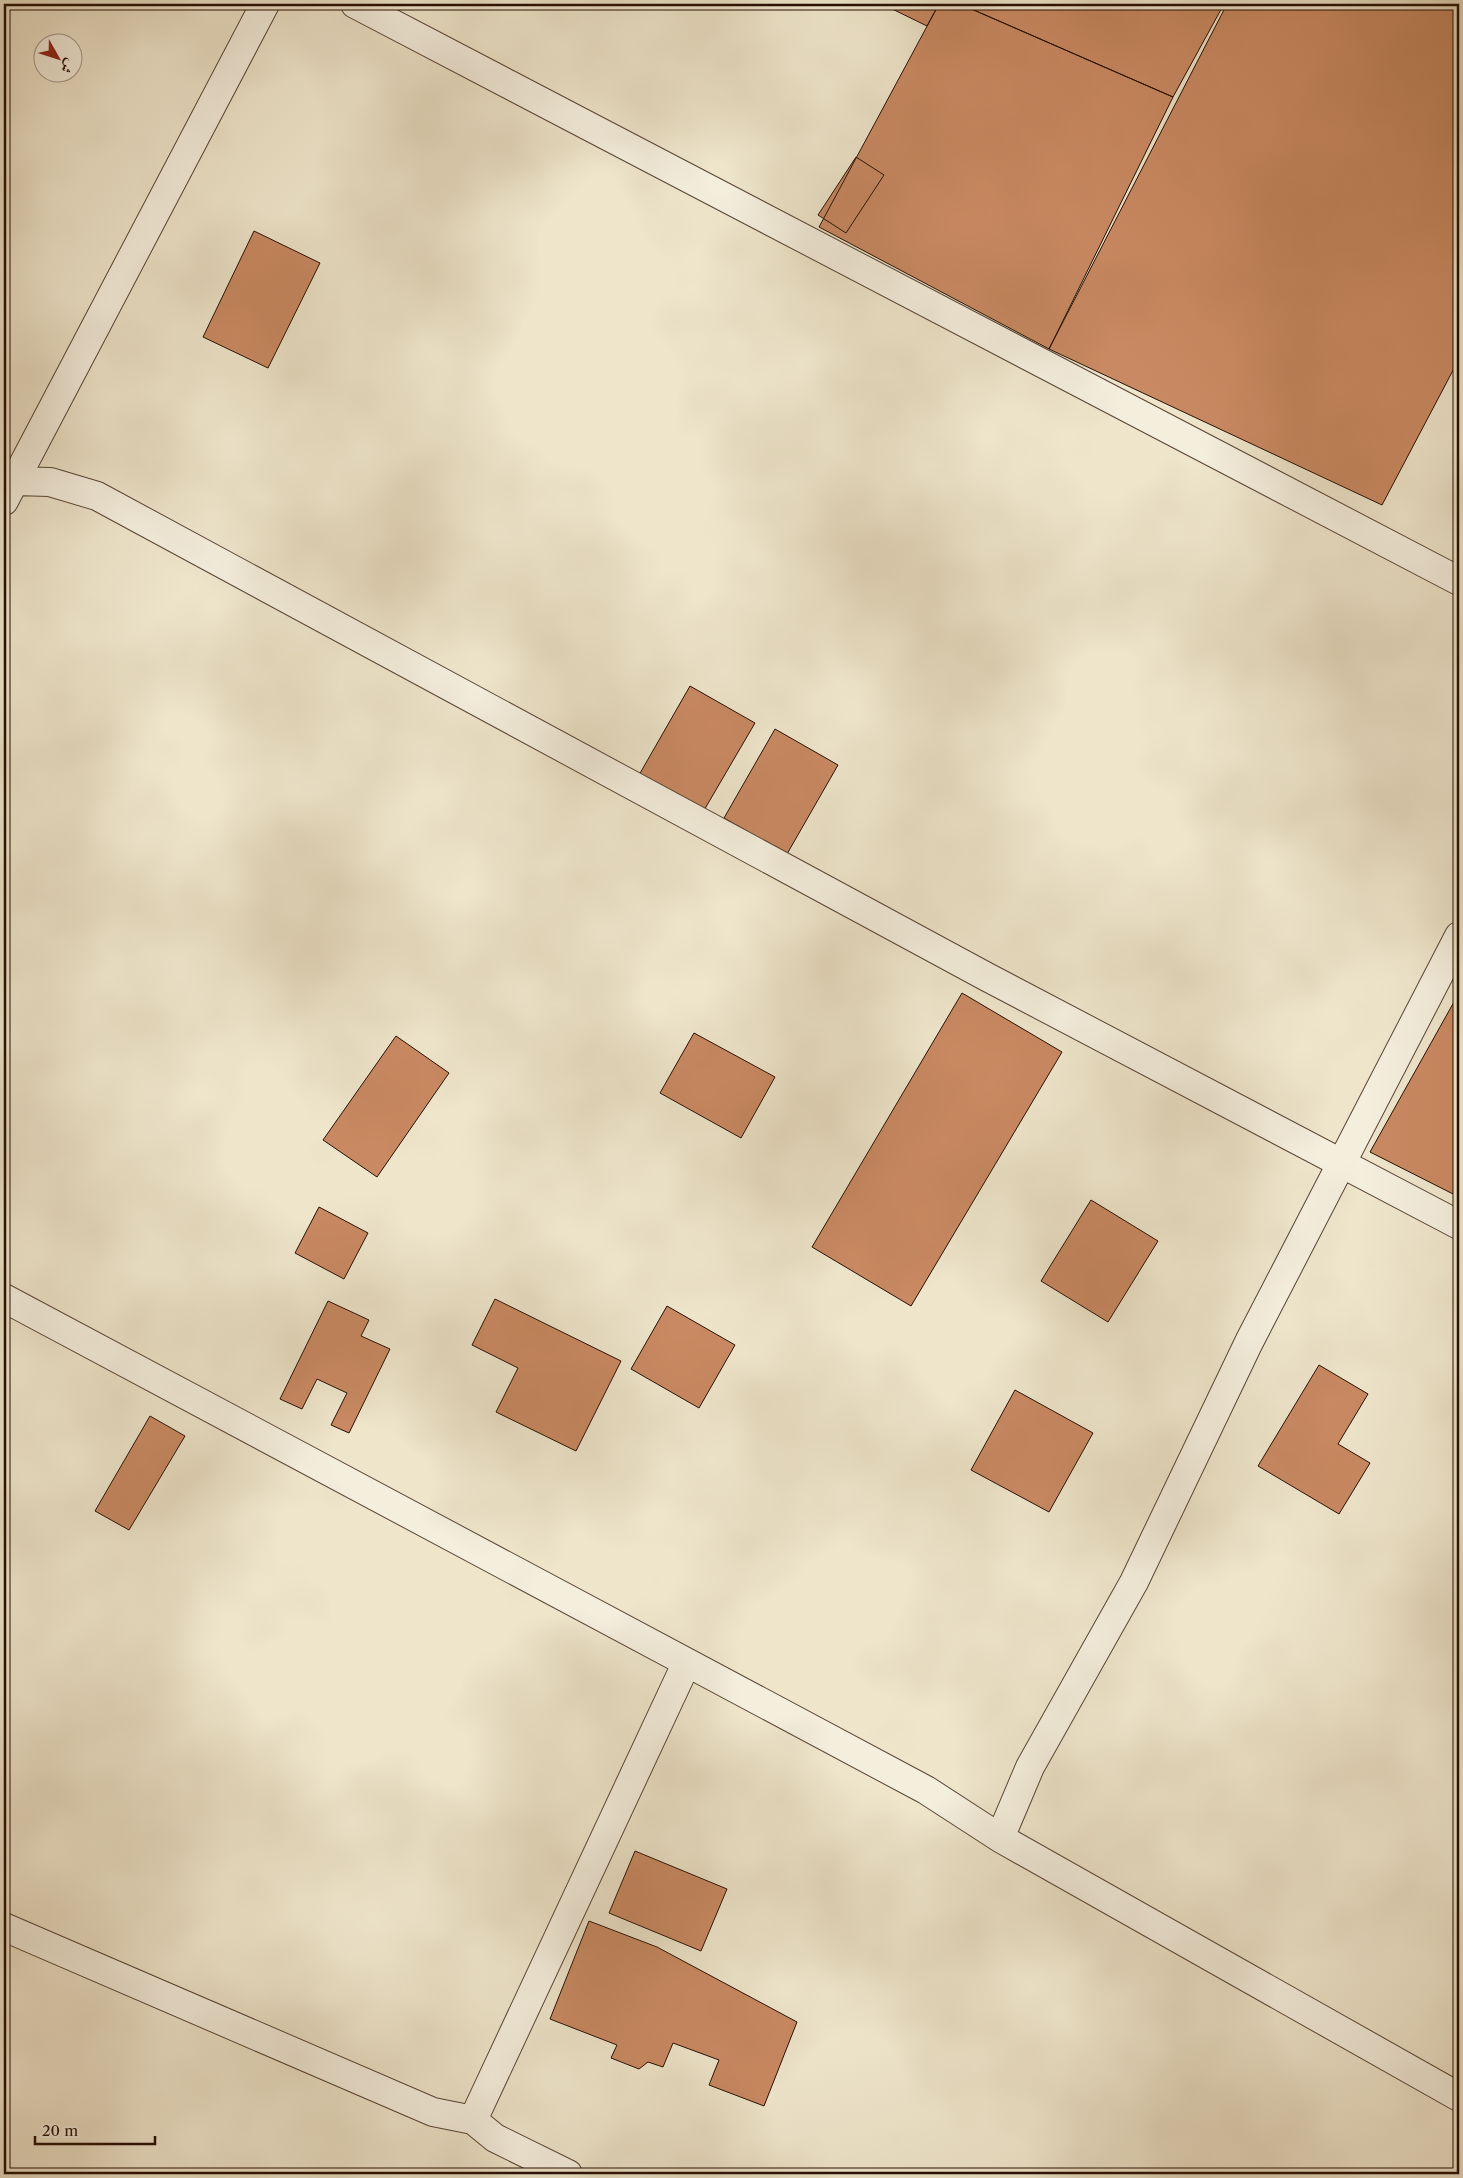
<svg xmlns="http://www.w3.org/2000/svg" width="1463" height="2178" font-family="'Libre Caslon Text',Amiri,serif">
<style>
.building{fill:#c98962;stroke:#260f03}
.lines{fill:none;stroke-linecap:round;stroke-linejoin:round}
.minor-casing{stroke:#584435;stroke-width:30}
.minor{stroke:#f4eedd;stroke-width:28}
</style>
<rect width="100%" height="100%" fill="#eee5cb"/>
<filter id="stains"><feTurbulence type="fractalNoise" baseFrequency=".004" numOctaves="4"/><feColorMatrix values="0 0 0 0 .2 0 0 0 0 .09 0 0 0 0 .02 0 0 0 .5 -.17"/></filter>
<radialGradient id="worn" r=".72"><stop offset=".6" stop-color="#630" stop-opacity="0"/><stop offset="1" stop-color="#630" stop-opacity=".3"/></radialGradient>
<path class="building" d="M882,4H939L927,26Z
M939,4H960L1173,97L1049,349L819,227Z
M960,4H1224L1173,97Z
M1227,4H1459V359L1382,505L1049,349Z
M856,157L884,175L846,233L818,215Z
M254,231L320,263L268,368L203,337Z
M690,686L755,723L703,812L639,775Z
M775,729L838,765L787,854L724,818Z
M962,993L1062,1052L911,1306L812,1247Z
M1459,993V1197L1370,1152Z
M694,1033L775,1077L741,1138L660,1093Z
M396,1036L449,1073L377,1177L323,1140Z
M1091,1200L1158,1241L1108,1322L1041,1281Z
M319,1207L368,1233L344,1279L295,1253Z
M495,1299L621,1361L576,1451L496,1412L518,1368L472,1345Z
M328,1301L369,1320L361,1336L390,1349L349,1433L331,1425L347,1393L317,1379L302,1409L280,1399Z
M667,1306L735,1345L699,1408L631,1369Z
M1319,1365L1368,1394L1338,1444L1370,1463L1339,1514L1258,1466Z
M1015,1390L1093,1433L1049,1512L971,1470Z
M150,1416L185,1436L129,1530L95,1511Z
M635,1851L727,1889L701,1951L609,1913Z
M589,1921L657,1947L797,2022L764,2106L709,2085L719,2060L673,2043L663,2067L648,2062L639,2069L611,2058L617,2045L550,2019Z"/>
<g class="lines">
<g class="minor-casing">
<path id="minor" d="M355,4L1459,581
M15,481L50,482L97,496L987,977L1459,1225
M4,501L265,4
M4,1298L926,1790L1000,1838L1030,1767L1134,1582L1249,1342L1459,936
M1000,1838L1459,2097
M4,1927L433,2112L473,2120L686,1664
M473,2120L495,2138L568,2174"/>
</g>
<use href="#minor" class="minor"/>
</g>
<rect width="1463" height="2178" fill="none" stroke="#eee5cb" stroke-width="20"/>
<rect x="5" y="5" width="1453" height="2168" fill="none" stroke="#260f03" stroke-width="2.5"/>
<rect x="10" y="10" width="1443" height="2158" fill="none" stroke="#260f03"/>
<g transform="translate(58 58) rotate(129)"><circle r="24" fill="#f4eedd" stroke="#a29586"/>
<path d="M0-4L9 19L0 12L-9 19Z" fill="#8f2418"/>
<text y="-8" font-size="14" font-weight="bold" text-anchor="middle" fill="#260f03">ش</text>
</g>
<path d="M35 2136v8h120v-8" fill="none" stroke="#260f03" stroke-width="2.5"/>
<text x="42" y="2136" font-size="15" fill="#260f03" stroke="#f4eedd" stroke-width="4" paint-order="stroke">20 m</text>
<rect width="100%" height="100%" filter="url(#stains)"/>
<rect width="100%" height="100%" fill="url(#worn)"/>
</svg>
